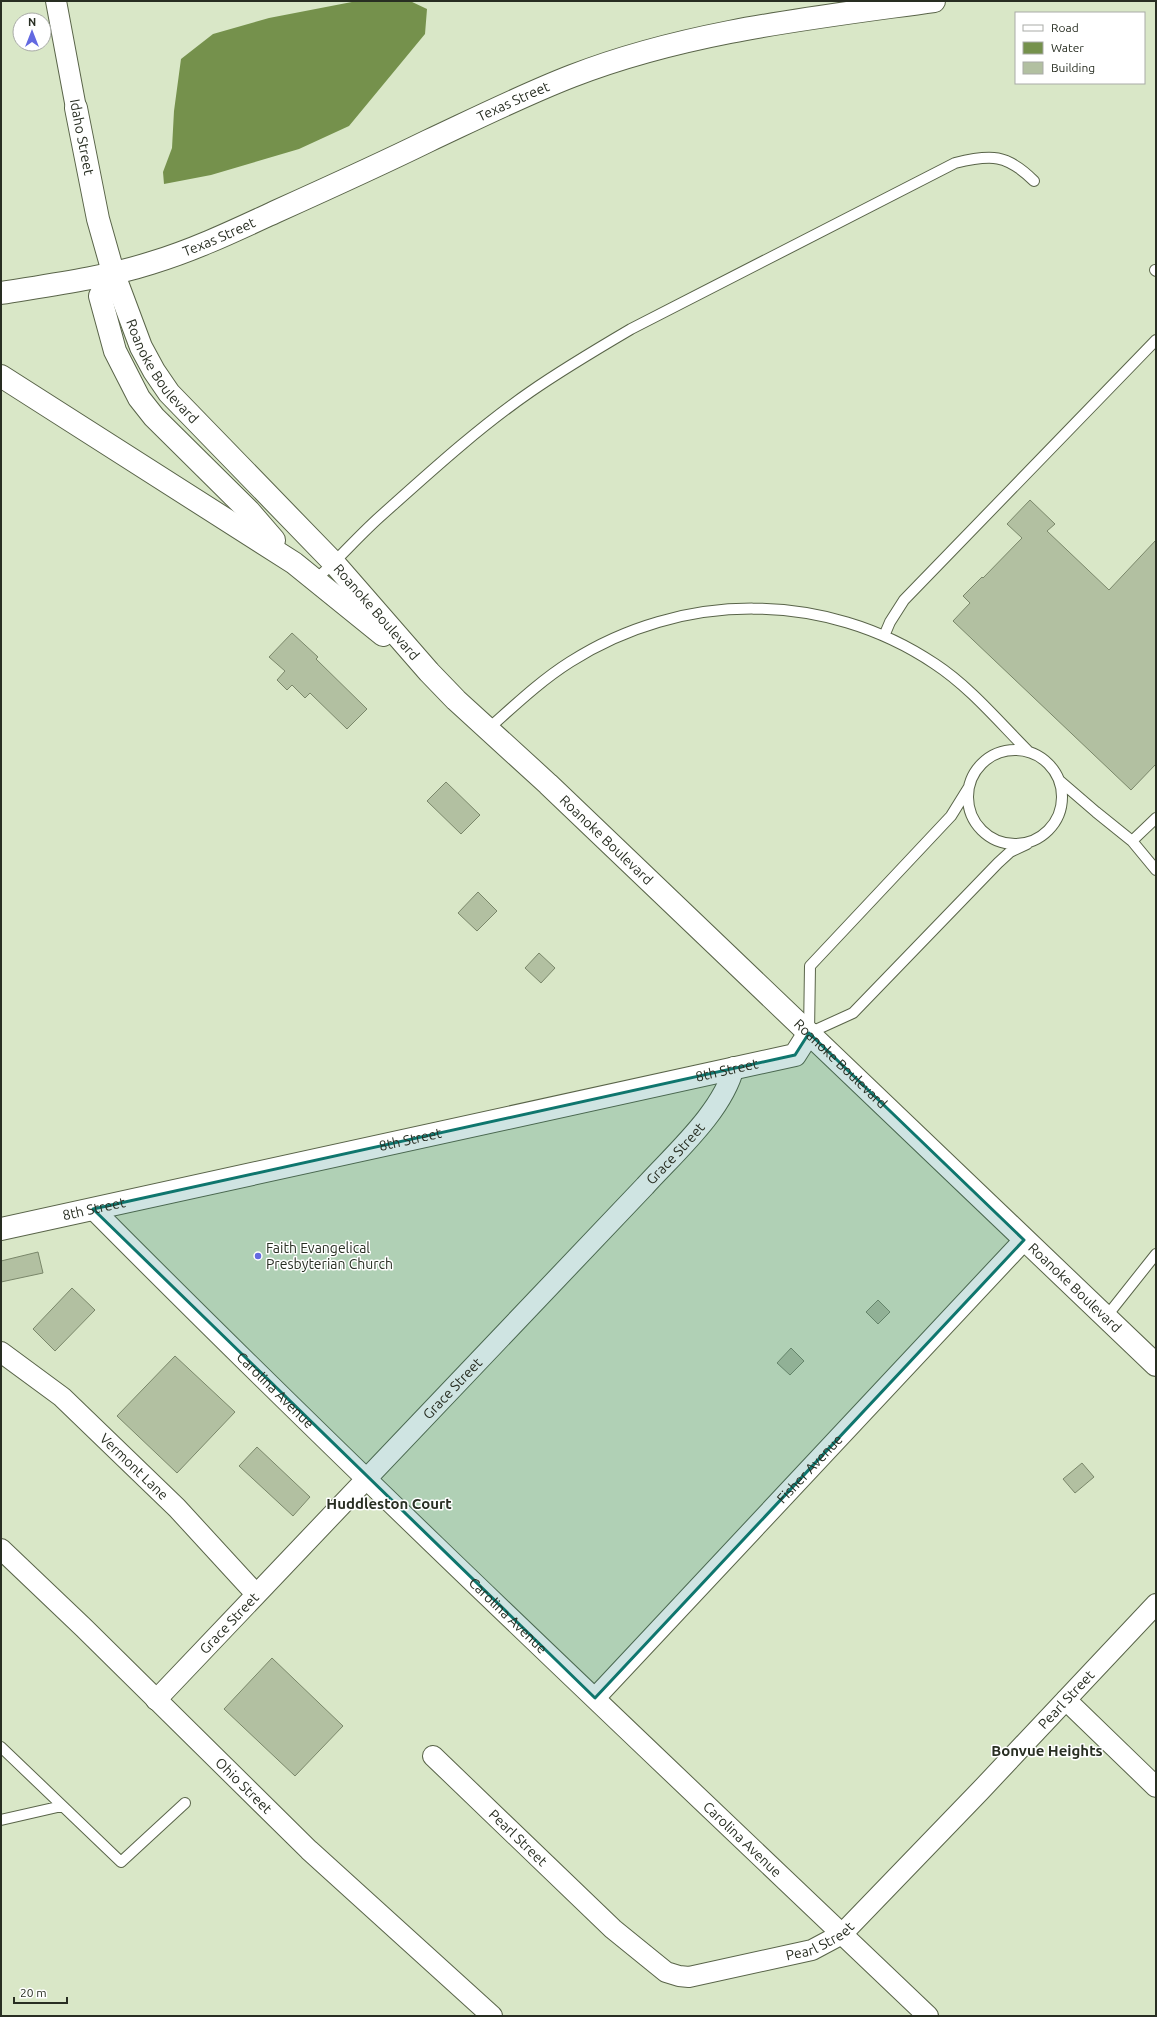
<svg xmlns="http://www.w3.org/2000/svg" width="1157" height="2017" font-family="Ubuntu,sans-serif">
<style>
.water{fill:#75914c}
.building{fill:#b2c0a1;stroke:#7a876a}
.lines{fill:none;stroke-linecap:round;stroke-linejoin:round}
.lane-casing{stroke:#596449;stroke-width:12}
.street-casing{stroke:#596449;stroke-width:22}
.secondary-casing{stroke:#596449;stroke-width:24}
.lane{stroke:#fff;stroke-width:10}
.street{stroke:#fff;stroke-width:20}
.secondary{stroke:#fff;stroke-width:22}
.marked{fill:#0f766e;fill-opacity:0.2;stroke:#0f766e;stroke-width:3;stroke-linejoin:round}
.poi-dot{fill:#6369e1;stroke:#fff;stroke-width:1.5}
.labels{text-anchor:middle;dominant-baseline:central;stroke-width:3;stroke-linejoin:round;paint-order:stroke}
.street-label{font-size:14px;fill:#282e22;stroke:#fff}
.poi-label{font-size:14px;fill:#282e22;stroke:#fff;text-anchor:start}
.neighbourhood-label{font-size:15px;font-weight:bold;fill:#282e22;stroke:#fff}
</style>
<rect width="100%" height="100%" fill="#d9e7c7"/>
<path class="water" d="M357,1H410L427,9L425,34L349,126L299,149L211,175L164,184L163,172L172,148L174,111L181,59L213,34L269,18Z"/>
<path class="building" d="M1030,500L1055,524L1047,531L1109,590L1156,540V764L1131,790L953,621L970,603L963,596L982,577L983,578L1022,538L1007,524Z
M292,633L318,657L316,659L367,709L347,729L310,693L305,698L292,685L287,690L277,680L285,671L269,657Z
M446,782L480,815L461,834L427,801Z
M478,892L497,911L477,931L458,913Z
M539,953L555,968L541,983L525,968Z
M38,1252L43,1273L1,1282V1261Z
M72,1288L95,1310L55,1351L33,1329Z
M878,1300L890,1312L878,1324L866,1312Z
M791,1348L804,1361L790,1375L777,1363Z
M175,1356L235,1412L177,1473L117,1416Z
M257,1447L310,1497L293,1516L239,1466Z
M1082,1463L1094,1477L1075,1493L1063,1479Z
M272,1658L343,1726L295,1776L224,1709Z"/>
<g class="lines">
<g class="lane-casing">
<path id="lane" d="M1155,270L1156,271
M315,580C339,559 359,535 383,514C430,472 478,428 530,392C563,369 597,349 631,329L955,163C991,154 1007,154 1034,181
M884,636L890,622L904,600L1156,340
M488,729C514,706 540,681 570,662C681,591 825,590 935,664C970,687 999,722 1028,751
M968 797a47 47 0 1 1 94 0a47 47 0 1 1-94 0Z
M1060,781L1096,812L1132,841L1156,818
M969,787L951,816L810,966L809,1033L853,1013L998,863L1010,852L1027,844
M1132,841L1156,870
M1106,1317L1156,1254
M1,1747L121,1862L185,1803
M1,1820L62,1806"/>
</g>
<g class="street-casing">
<g id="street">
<path d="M56,1L76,108"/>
<path id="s1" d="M93,1209C366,1484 648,1749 928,2016"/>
<path id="s2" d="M1,1352L62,1397L177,1508L256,1594"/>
<path id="s3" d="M1,1549L84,1628L309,1850L492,2016"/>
<path id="s4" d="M595,1698L1024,1240"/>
<path id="s5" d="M156,1700L645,1186C675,1153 723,1111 734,1067"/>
<path d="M1066,1700L1156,1787"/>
<path id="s6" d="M433,1756L613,1929L666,1972L679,1976L689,1977L812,1950L842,1934L980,1791L1156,1604"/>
</g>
</g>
<g class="secondary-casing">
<g id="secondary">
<path id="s7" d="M76,108L98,219L113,272L141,347L154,371L169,393L334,563L429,672L456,700L548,784L1156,1365"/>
<path d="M113,272L100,296L115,351L139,398L154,417L249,511L274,540"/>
<path id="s8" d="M1,293C50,285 104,278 151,263C194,250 234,231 275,212C326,189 377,166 428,141C475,119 523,95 572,76C688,31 812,18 934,1"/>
<path d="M1,376L294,563L383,635"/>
<path id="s9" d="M1,1229L795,1055L809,1033"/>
</g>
</g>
<use href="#lane" class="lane"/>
<use href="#street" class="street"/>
<use href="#secondary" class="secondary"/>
</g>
<path class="marked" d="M809,1033L1024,1240L595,1698L93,1209L795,1055Z"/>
<circle class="poi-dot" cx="258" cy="1256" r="4"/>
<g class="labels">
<g class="street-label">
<text stroke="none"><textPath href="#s8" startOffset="550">Texas Street</textPath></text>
<text transform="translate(82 137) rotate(79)">Idaho Street</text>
<text stroke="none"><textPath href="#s8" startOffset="226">Texas Street</textPath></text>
<text stroke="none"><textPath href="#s7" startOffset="280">Roanoke Boulevard</textPath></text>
<text stroke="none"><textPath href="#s7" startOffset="604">Roanoke Boulevard</textPath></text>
<text stroke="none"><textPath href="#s7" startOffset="928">Roanoke Boulevard</textPath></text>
<text stroke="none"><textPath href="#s7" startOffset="1252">Roanoke Boulevard</textPath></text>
<text stroke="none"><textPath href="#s9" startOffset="743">8th Street</textPath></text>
<text stroke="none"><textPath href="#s9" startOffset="419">8th Street</textPath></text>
<text stroke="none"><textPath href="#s5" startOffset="754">Grace Street</textPath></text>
<text stroke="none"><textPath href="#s9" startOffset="95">8th Street</textPath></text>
<text stroke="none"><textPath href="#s7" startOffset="1576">Roanoke Boulevard</textPath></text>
<text stroke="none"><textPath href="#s5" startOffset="430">Grace Street</textPath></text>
<text stroke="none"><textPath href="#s1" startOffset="257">Carolina Avenue</textPath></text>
<text stroke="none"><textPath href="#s2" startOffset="176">Vermont Lane</textPath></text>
<text stroke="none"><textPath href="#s4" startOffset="314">Fisher Avenue</textPath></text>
<text stroke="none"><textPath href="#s1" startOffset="581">Carolina Avenue</textPath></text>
<text stroke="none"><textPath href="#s5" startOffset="106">Grace Street</textPath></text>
<text stroke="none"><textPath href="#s6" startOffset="826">Pearl Street</textPath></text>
<text stroke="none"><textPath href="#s3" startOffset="339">Ohio Street</textPath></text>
<text stroke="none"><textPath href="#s6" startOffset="118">Pearl Street</textPath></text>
<text stroke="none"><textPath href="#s1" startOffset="905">Carolina Avenue</textPath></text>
<text stroke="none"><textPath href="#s6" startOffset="478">Pearl Street</textPath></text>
</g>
<g class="poi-label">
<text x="266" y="1248">Faith Evangelical<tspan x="266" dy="16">Presbyterian Church</tspan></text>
</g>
<g class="neighbourhood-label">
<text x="389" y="1503">Huddleston Court</text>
<text x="1047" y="1750">Bonvue Heights</text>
</g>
</g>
<rect width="1157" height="2017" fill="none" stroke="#282e22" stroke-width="4"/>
<rect x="1015" y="12" width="130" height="72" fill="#ffffff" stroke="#a9aba7"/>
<rect x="1023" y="25" width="20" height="6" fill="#ffffff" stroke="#a9aba7"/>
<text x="1051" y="32" font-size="12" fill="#282e22">Road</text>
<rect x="1023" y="42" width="20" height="12" fill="#75914c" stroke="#a9aba7"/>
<text x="1051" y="52" font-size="12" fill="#282e22">Water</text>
<rect x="1023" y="62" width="20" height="12" fill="#b2c0a1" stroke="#a9aba7"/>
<text x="1051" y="72" font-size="12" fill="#282e22">Building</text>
<g transform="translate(32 32)"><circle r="19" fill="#ffffff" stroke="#a9aba7"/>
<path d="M0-3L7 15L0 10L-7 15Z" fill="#6369e1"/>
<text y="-6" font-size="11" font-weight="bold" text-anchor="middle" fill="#282e22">N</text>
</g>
<path d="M14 1997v6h53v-6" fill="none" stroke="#282e22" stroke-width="2"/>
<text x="20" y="1997" font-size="12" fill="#282e22" stroke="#ffffff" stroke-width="3" paint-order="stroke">20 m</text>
</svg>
